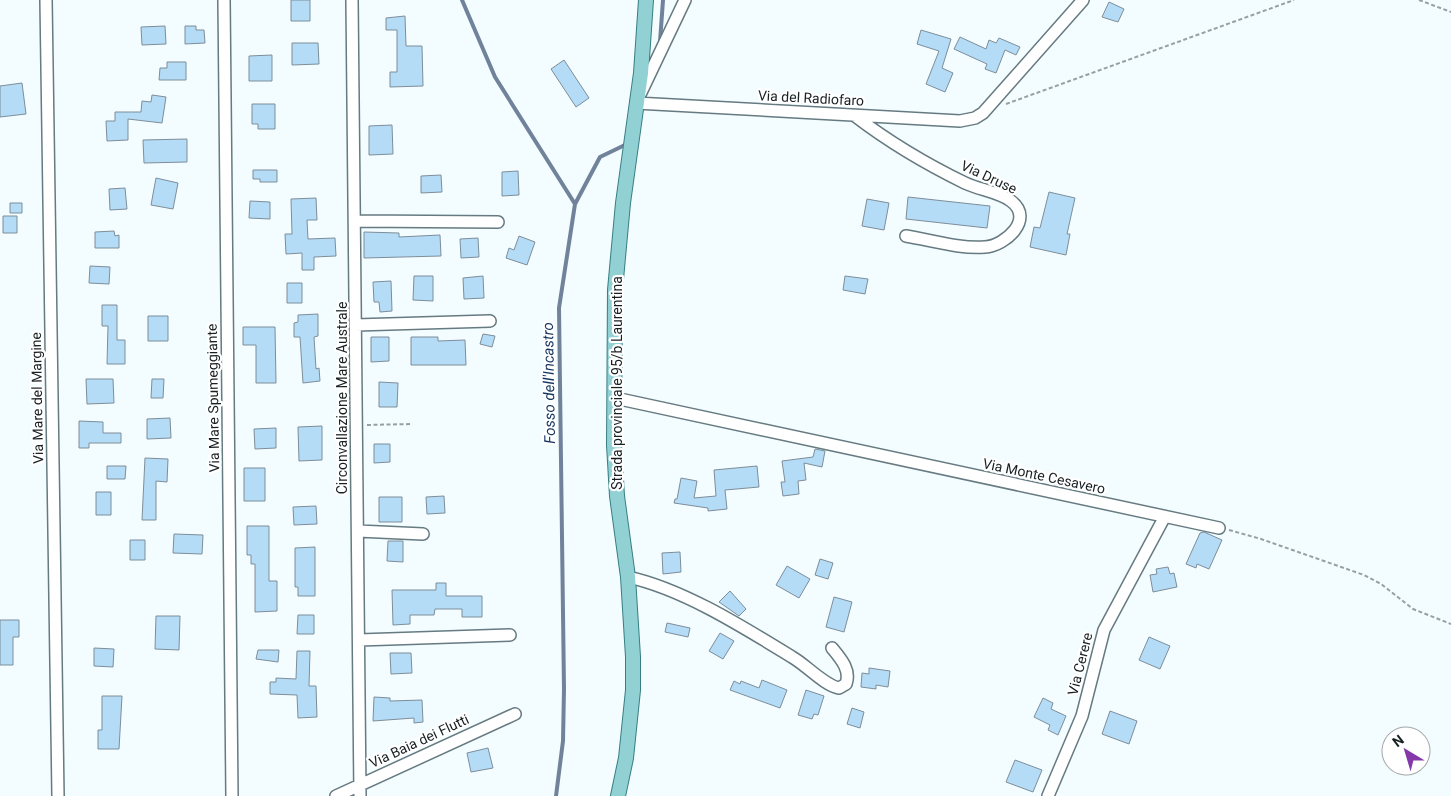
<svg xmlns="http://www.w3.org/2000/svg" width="1451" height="796" font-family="Roboto,sans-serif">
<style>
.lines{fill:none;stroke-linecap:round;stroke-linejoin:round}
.stream{stroke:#70839b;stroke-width:4}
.building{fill:#b5dcf6;stroke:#7d8e9a}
.minor-casing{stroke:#657a81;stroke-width:14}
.major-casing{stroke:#377e83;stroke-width:16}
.path{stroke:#979fa2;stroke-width:2;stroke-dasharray:4 2.5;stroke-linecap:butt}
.minor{stroke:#fff;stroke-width:11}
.major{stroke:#91d0d3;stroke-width:14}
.labels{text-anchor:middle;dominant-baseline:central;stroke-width:4.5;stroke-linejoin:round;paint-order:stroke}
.street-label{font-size:14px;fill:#182023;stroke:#fff}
.water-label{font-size:15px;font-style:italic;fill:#14355f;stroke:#fff}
</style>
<rect width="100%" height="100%" fill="#f3fcff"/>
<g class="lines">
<path class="stream" d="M462,0L495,77L575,204L559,308L564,689L563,741L556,796
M660,42L663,0
M575,204L600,157L627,144"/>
</g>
<path class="building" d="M291,0H310V21H291Z
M1109,2L1124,9L1118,22L1102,17Z
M405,16L406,46H422L423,86L390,87V72H397V30H386V18Z
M165,26L166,44L142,45L141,27Z
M185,26H196V30H204L205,43L185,44Z
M921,30L951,39L942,68L953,73L945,92L926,84L939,51L917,44Z
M960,37L986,49L989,40L996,43L999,38L1020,47L1016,55L1005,50L996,73L985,69L987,64L954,49Z
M292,43H318L319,64L292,65Z
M272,55V81H249V56Z
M564,60L589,98L576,107L551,69Z
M167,62H186V80H159L160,68H167Z
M22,83L26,114L0,117V86Z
M152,95L166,97L162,123L128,119V140L107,141L106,121H115V112H141L142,101L151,102Z
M252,104H275V129H258V124H252Z
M392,125L393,154L369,155V126Z
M187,139V162L144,163L143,140Z
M253,170H277V182H260V179H253Z
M518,171L519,195L502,196V172Z
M441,175L442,192L421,193V176Z
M156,178L178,183L173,209L151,205Z
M125,188L127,209L110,210L109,189Z
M1049,192L1075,198L1067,234H1070L1066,255L1030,247L1034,227L1040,228Z
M908,197L990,206L987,228L906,219Z
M316,198L317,220H307L308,239L335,238L336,256L314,257V270H302V253L286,254L285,234H292L291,199Z
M867,199L889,203L884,230L862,226Z
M250,201L270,202V219L249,218Z
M10,203H22V213H10Z
M3,216H17V233H3Z
M114,231L115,236L119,235V248H95V232Z
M364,232L399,233V237L440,235L441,256L364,258Z
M519,236L535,242L527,265L506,258L509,248L514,250Z
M478,238L479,257L461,258L460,239Z
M90,266L110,267L109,284L89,283Z
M414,276H433V301L413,300Z
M483,276L484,298L464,299L463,278Z
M845,276L868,279L865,294L843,290Z
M391,281L392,311L380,312L379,302H374L373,282Z
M287,283H302V303H287Z
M102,305H117V340H125V364H107L108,326H102Z
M318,314V336L314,337L316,369L319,368L320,381L303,383L300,337H294V323L298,322V315Z
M148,316H168V341H148Z
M243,327H275L276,383H256V345H243Z
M483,334L495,336L492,347L480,344Z
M371,337H389V361L371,362Z
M411,337H438V341L465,340L466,365H411Z
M86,379H113L114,403L87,404Z
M152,379H164L163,398H151Z
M379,382L398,383L397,407H379Z
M170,418L171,438L147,439V419Z
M79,421L103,422V433H121V443H89V448H79Z
M322,426V460L299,461L298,427Z
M276,428V448L255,449L254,429Z
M374,444H390V462L374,463Z
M815,449L825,451L822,467L804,463L806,480L798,481L799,494L783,496L781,482H785L782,461L813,457Z
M145,458L168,459L167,482L156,481V520H142Z
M107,466H126L125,479H107Z
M757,466L759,487L725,490L727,509L708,511V508L674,503L675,499H677L681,478L697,481L694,498L716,496L714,470Z
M244,468H265V501H244Z
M96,492H111V515H96Z
M444,496L445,513L427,514L426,497Z
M379,497H402V522H379Z
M316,506L317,524L294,525L293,507Z
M247,526H269V581H277V611L255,612V564H251V555H247Z
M1204,532L1222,540L1209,569L1197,564L1196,568L1186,564L1200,533Z
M174,534L203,535L202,554L173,553Z
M130,540H145V560H130Z
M388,541H403V562L387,561Z
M315,547V596H298V587H295V548Z
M680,552L681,572L663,574L662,553Z
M820,559L833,563L828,579L815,575Z
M787,566L810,579L799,598L776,585Z
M1168,567L1170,574L1174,573L1177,587L1153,592L1150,575L1157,574L1156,569Z
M436,583H446V596H482V617H462V609H435L434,615H410V624L393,625L392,590H436Z
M730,591L746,609L739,616L719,602Z
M834,597L852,602L844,632L826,627Z
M298,615H314V634H297Z
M156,616H180L179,650L155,649Z
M0,620H19V637H13V665H0Z
M667,623L690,628L688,637L665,632Z
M720,633L734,641L723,659L709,651Z
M1149,637L1170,646L1160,669L1139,660Z
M94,648L114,649L113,667L94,666Z
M258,650H279L278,662L256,659Z
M297,651H310L309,686H316L317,717L298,718L297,695L270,694V682H276V678L296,679Z
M390,653H411L412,673L391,674Z
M869,668L890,671L888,687L876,685V689L861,687L862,673L869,674Z
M762,680L787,690L780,708L730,690L734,681L740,684L741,681L759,688Z
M806,690L824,696L818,715L814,714L812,719L798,715Z
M102,696H122L119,749H98V730H102Z
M374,697L390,698V701L422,700L423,722L414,723V718L373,721Z
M1043,698L1053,703L1051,709L1066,716L1058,735L1048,730L1050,725L1034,717Z
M852,708L864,712L860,728L847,724Z
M1110,711L1137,721L1129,744L1102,734Z
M488,748L493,768L471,772L467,753Z
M1015,760L1042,770L1033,792L1006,782Z"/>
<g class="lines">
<g class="minor-casing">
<path id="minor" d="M46,0L58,796
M224,0L232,796
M352,0L360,796
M685,0L636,103L960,121L975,118L983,113L1083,0
M855,116C889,142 926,164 965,183C980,190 999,192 1011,201C1035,219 1005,246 985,247C959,249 931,240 906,236
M356,221L498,222
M356,325L490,321
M615,398L1219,528
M358,531L423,534
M628,577C683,589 743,627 792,657C805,664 825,686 839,688L846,684C851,670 841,659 832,648
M359,640L510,635
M336,796L515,714
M1048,796L1082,716L1104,630L1164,518"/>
</g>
<g class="major-casing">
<path id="major" d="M618,796L626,758L633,690V657L628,577L617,496L614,445L615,290L623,203L641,73L646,0"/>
</g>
<path class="path" d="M1419,0L1451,12
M1006,104L1294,0
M367,425L412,424
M1229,530L1261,539L1364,575L1381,584L1413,609L1451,624"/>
<use href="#minor" class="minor"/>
<use href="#major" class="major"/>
</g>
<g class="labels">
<g class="street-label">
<text transform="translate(811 98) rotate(3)">Via del Radiofaro</text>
<text transform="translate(989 177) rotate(25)">Via Druse</text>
<text transform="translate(617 383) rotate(-90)">Strada provinciale 95/b Laurentina</text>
<text transform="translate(37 398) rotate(-91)">Via Mare del Margine</text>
<text transform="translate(213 398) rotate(-91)">Via Mare Spumeggiante</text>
<text transform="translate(342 398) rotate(-90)">Circonvallazione Mare Australe</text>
<text transform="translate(1044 476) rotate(12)">Via Monte Cesavero</text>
<text transform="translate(1080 664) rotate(-76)">Via Cerere</text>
<text transform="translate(419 741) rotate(-25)">Via Baia dei Flutti</text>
</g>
<g class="water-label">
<text transform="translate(549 383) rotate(-91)">Fosso dell'Incastro</text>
</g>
</g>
<g transform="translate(1406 751) rotate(322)"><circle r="24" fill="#ffffff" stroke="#a3a6a7"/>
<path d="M0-4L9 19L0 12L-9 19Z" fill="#8538a9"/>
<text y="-8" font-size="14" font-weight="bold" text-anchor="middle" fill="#182023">N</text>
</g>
</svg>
